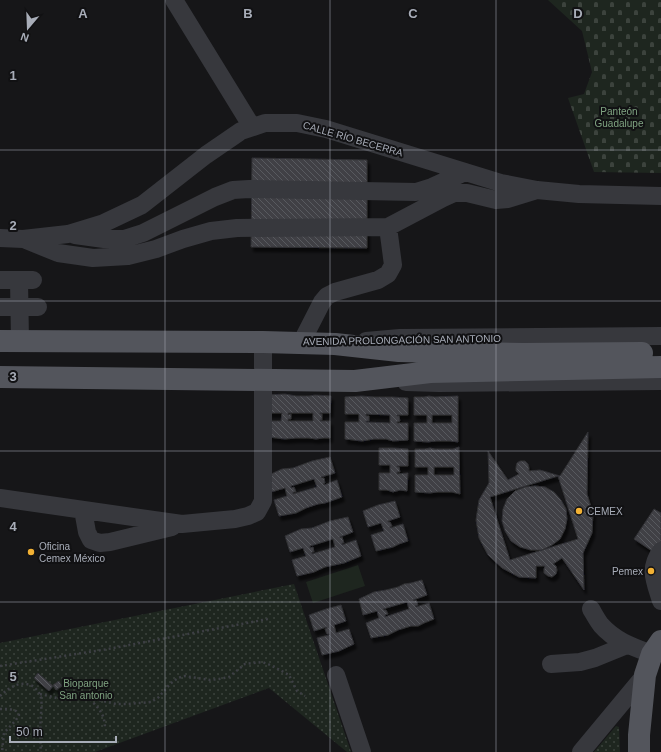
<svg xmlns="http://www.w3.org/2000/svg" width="661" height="752" font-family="Helvetica,sans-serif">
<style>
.green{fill:#1e261f}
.cemetery{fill:url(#cemetery-stones)}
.park{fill:url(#park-dots)}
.building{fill:url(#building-back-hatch);stroke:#303034;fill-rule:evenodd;filter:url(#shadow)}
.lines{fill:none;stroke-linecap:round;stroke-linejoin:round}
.path{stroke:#3d3f44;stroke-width:2.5;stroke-dasharray:2 3;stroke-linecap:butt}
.minor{stroke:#37383d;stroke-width:18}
.major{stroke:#53555c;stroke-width:22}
.grid{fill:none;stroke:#a8adb8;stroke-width:1;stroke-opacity:0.55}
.poi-dot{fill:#f2b134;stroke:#111113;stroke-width:1.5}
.labels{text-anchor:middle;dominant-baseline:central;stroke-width:4;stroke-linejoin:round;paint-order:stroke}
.park-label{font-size:10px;fill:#7fa381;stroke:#111113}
.street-label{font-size:10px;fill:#a8adb8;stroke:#111113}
.poi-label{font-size:10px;fill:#a8adb8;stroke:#111113;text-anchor:start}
.grid-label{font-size:13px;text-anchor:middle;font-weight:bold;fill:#a8adb8;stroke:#111113;stroke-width:4;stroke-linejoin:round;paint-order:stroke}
</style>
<defs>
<pattern id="cemetery-stones" width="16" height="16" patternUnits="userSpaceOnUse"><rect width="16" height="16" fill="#1e261f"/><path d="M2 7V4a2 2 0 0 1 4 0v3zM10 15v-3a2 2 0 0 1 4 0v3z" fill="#3c433d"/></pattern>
<pattern id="park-dots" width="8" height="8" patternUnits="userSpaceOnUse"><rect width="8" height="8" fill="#1e261f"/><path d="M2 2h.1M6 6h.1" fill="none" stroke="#3c433d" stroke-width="1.8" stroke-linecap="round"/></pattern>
<pattern id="building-back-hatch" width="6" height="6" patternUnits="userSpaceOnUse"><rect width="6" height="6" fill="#404145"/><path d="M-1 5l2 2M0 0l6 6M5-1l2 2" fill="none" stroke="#595a5e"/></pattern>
<filter id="shadow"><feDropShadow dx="2.5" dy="4.5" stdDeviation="1" flood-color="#0009"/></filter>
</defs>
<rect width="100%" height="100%" fill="#161618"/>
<path class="green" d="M358,565L365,586L313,603L306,582Z"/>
<path class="cemetery" d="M548,0H661V173L594,172L568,98L584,94L592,72L582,31Z"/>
<path class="park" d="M294,584L351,752H347L269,688L95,752H0V643Z
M616,726L619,727L620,752H594Z"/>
<path class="building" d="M252,158L367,160V248L251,247Z
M285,394L296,396H309L315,395L331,396L330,413H320V414H322V420H320V421H330V438H323L316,439L309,438H296L285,439L268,437V421H281L282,413H268L267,395ZM288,413H313V421H288V419H291V414L288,415Z
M362,396L374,397H393L408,398V415H397V416H399L400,421L397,422V423H408V440L393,441L386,439H374L362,441L345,439V422H359V414H345V397ZM366,414L390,415V423L366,422V421H369V416H366Z
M429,396L434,397L458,396V442L450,441H436L428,442L414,441V423H427V415H414V397H424ZM432,415H452V423H432Z
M588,432L587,494L593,513L592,533L583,553L584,590L562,558L553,564L556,566L557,570L556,574L552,577L548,576L544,573V569L545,566H536V578L519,577L502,568L488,555L479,538L476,520L479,500L489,483L488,451L508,480L519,474L516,471V467L517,463L520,461H525L528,464L529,468V471L540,470L560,476ZM535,486L545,487L554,492L561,500L566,509L567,519L565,529L560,539L552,545L542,550H531L520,547L511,541L505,531L502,521L503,509L507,499L515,491L525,487Z
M459,447L460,494L452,492H437L430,493L415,492V475H428V467H415V449H425L430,448L435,449H453ZM434,467H454V475H434Z
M379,448H393L408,449V466H397V467H399L400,472H397V474L408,473L407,491L400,490L393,492L387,490H379V473H390V465H379Z
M330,457L335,473L321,477L322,478H324L325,483L323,484L324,485L337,480L342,497L325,503L318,504L306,508L296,513L279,516L274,500L287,496L285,488L271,492V474L282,469L293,468L312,461ZM314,479L317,487L293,494V492H296L294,487L291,488V486Z
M558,476L578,539L510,560L490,497Z
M395,501L400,517L388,521V522H390L392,526L390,527V528L403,524L408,541L399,544L393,547L376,551L371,535L384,531L381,523L368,527L363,511L378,505Z
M654,509L661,513V557L634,539Z
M348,517L353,532L340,537V538L342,537L344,543H342V545L356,540L361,556L344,563L325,567L314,572L297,576L292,560L306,556L303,548L290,552L285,536L301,529L312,528L330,521ZM333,539L335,547L312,554V552H314L313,547L310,548V546Z
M422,580L427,595L413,600L414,601L416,600L418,605L415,606L416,607L429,603L434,619L424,623L418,626H411L398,630L388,635L376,637L371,638L366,623L379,618L377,611L363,615L359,599L374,592L386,590L398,587L404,584L411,583ZM407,602L409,609L385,617V615L388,614L386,610H384L383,609Z
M341,605L346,621L334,625L336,633L349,629L354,644L339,651L322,655L317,638L329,635V634H327L325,629L327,628V627L314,631L309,615L326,609Z
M38,673L53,686L49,691L34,678Z
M59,681L62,686L56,690L53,685Z"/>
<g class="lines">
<path class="path" d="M0,666L108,649L268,619
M40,694L61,699L90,698L116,704H128L151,702L159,697L170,684L178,678L184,676L210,680L219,679L229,677L245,664L262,662L268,664L278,669L289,675L297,691L305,696
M0,696C9,688 18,681 30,685C34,686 37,690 39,693C43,699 41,708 41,715C40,727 40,740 41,752
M90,699C99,709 105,714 105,729
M0,709H9L16,711L19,715L16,720L4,733L2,752"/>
<path class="minor" d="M174,0L252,127
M75,235L104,239H124L143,233L215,197L233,190L249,189L416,192L432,187L465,172
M0,238L23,239L68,234L104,223L142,205L206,155L241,131L265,123H297L326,129L501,183L537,190L579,194L661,196
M26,240L58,253L93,258L128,256L156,249L183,239L211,231L237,228L388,227
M0,280H33
M19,280L20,341
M0,307H38
M366,341L400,338L661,336
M301,343L322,302L327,296L335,292L378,280L388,274L393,265L388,227L443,198L454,193H467L496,200L508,199L534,191
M406,382L439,383L661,381
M0,498L182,524L235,519L248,516L257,512L263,501V342
M83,510L87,532L91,540L100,543L110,542L172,527
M661,551C648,569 655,581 661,601
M591,609C594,614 597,620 601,625C615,641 633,647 652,654
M551,664L580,662L595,658L627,645
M336,675L362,752
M581,752L645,675"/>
<path class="major" d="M0,341L263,342L335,344L399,351L523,354L642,353
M0,377L355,381L430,372L661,367
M639,752V735L645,675L652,654L661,641"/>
</g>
<path class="grid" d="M165,0V752M330,0V752M496,0V752M0,150H661M0,301H661M0,451H661M0,602H661"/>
<g class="poi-dot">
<circle cx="579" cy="511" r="4"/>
<circle cx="31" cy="552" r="4"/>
<circle cx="651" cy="571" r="4"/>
</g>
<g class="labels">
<g class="park-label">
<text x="619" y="111">Panteón<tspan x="619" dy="12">Guadalupe</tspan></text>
<text x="86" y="683">Bioparque<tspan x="86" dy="12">San antonio</tspan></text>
</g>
<g class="street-label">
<text transform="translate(353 139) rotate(16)">CALLE RÍO BECERRA</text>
<text transform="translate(402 340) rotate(-1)">AVENIDA PROLONGACIÓN SAN ANTONIO</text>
</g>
<g class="poi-label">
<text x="587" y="511">CEMEX</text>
<text x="39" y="546">Oficina<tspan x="39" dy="12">Cemex México</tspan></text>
<text x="643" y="571" text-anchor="end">Pemex</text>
</g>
</g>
<g class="grid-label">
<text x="83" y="18">A</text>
<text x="248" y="18">B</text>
<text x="413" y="18">C</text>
<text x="578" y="18">D</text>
<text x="13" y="80">1</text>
<text x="13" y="230">2</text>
<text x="13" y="381">3</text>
<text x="13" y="531">4</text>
<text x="13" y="681">5</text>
</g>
<g transform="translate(28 28) rotate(199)" stroke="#111113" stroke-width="3" paint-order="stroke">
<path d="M0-3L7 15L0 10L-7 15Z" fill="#a8adb8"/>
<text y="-6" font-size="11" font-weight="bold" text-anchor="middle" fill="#a8adb8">N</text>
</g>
<path d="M10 736v6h106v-6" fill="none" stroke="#a8adb8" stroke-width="2"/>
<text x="16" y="736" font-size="12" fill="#a8adb8" stroke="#111113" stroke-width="3" paint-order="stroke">50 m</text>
</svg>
